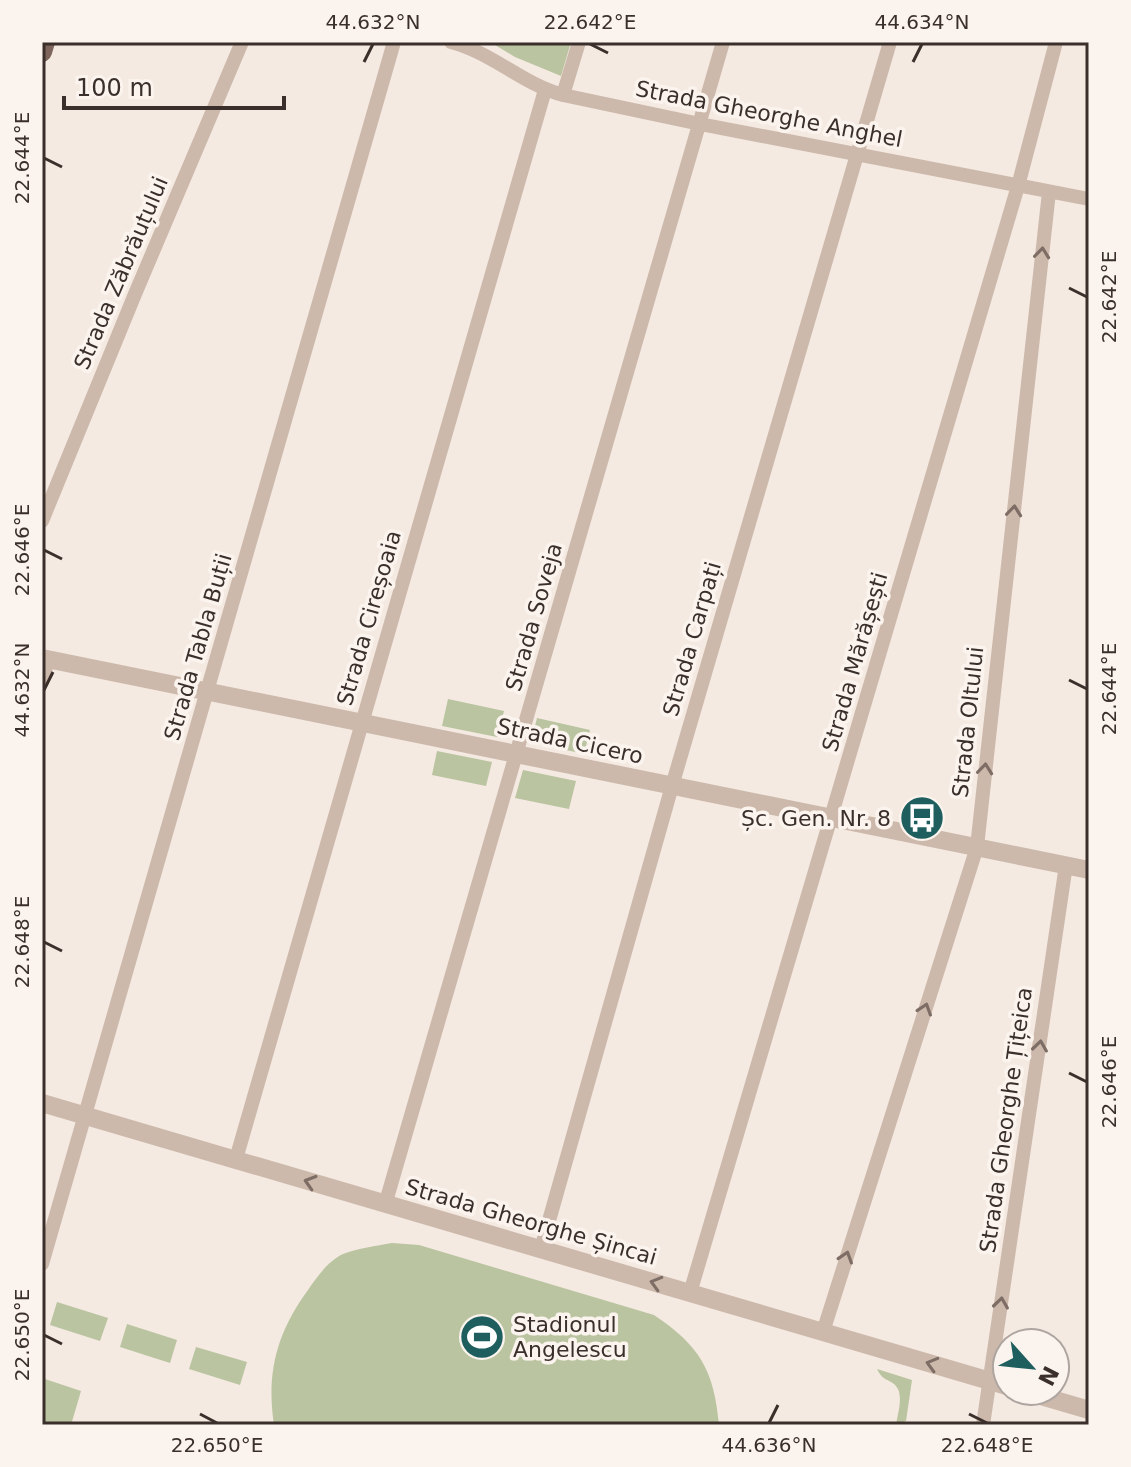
<svg xmlns="http://www.w3.org/2000/svg" width="1131" height="1467" font-family="'DejaVu Sans',sans-serif">
<style>
.green{fill:#bac4a0}
.lines{fill:none;stroke-linecap:round;stroke-linejoin:round}
.minor{stroke:#cdb9ac;stroke-width:14}
.tertiary{stroke:#cdb9ac;stroke-width:18}
.primary{stroke:#7d655c;stroke-width:20}
.oneway{stroke:#7d6d65}
.ticks{fill:none;stroke:#3b2f2b;stroke-width:3}
.labels{text-anchor:middle;dominant-baseline:central;stroke-width:7;stroke-linejoin:round;paint-order:stroke}
.street-label{font-size:22px;fill:#3b2f2b;stroke:#fbf4ee}
.poi-label{font-size:22px;fill:#3b2f2b;stroke:#fbf4ee;text-anchor:end}
.neatline{fill:none;stroke:#3b2f2b;stroke-width:3}
.ticks-label{font-size:20px;text-anchor:middle;fill:#3b2f2b}
</style>
<rect width="100%" height="100%" fill="#f4eae1"/>
<path class="green" d="M490,42H571L561,76L515,57Z
M448,699L504,711L497,737L442,726Z
M537,718L590,730L584,754L531,742Z
M437,751L492,762L486,786L432,775Z
M523,770L576,781L569,809L515,798Z
M392,1243L419,1245L654,1315C700,1346 714,1370 719,1425H274C266,1373 277,1332 308,1290C317,1277 328,1261 343,1254C358,1248 376,1246 392,1243Z
M57,1302L108,1318L100,1341L50,1325Z
M127,1324L177,1340L170,1363L120,1347Z
M196,1347L247,1362L240,1385L189,1369Z
M877,1369L912,1380L906,1421L896,1425C898,1411 906,1390 891,1382C883,1378 881,1377 877,1369Z
M42,1378L81,1391L71,1425H42Z"/>
<g class="lines">
<path class="minor" d="M451,42C493,53 522,84 563,95L700,124L1089,199
M563,95L579,42
M42,521L135,294L242,42
M42,682L48,660
M236,1159L545,90
M385,1205L723,42
M541,1249L672,786L890,42
M42,1264L394,42
M690,1293L1018,186L1056,42
M823,1332L977,847L1049,192
M983,1425L1066,865"/>
<path class="tertiary" d="M42,658L1089,870
M42,1103L1007,1386
M1024,1391L1089,1410"/>
<path class="primary" d="M42,52L45,42"/>
</g>
<defs><path id="oneway-chevron" d="M-2-3.5L2.5 0L-2 3.5" fill="none" stroke-width="1.6" stroke-linecap="round" stroke-linejoin="round" transform="scale(2)"/></defs>
<g class="oneway">
<use href="#oneway-chevron" transform="translate(1042 253) rotate(-84)"/>
<use href="#oneway-chevron" transform="translate(1014 511) rotate(-84)"/>
<use href="#oneway-chevron" transform="translate(985 769) rotate(-84)"/>
<use href="#oneway-chevron" transform="translate(925 1009) rotate(-72)"/>
<use href="#oneway-chevron" transform="translate(1040 1046) rotate(-82)"/>
<use href="#oneway-chevron" transform="translate(310 1182) rotate(-163)"/>
<use href="#oneway-chevron" transform="translate(846 1257) rotate(-72)"/>
<use href="#oneway-chevron" transform="translate(656 1283) rotate(-164)"/>
<use href="#oneway-chevron" transform="translate(1001 1303) rotate(-82)"/>
<use href="#oneway-chevron" transform="translate(932 1364) rotate(-164)"/>
</g>
<path class="ticks" d="M590,44L608,53M364,62L373,44M913,62L922,44M44,158L62,167M1069,288L1087,297M44,550L62,559M1069,680L1087,689M44,690L53,672M44,942L62,951M1069,1073L1087,1082M44,1335L62,1344M200,1414L217,1423M969,1414L987,1423M769,1423L778,1405"/>
<defs>
<g id="bus-disc" transform="scale(2.3)"><circle r="9.5" fill="#1f5e5e" stroke="#fbf4ee"/><path d="M-5-6H5V4H4V6H2V4H-2V6H-4V4H-5ZM-3.5-4V0h7V-4ZM-3.5 1.2v1.5H-2V1.2ZM2 1.2v1.5H3.5V1.2Z" fill="#fff"/></g>
<g id="stadium-disc" transform="scale(2.3)"><circle r="9.5" fill="#1f5e5e" stroke="#fbf4ee"/><path d="M0-5a6.5 5 0 1 0 0 10a6.5 5 0 1 0 0-10ZM-3.5-1.8h7v3.6h-7Z" fill="#fff"/></g>
</defs>
<g fill-rule="evenodd">
<use href="#bus-disc" x="922" y="818"/>
<use href="#stadium-disc" x="482" y="1337"/>
</g>
<g class="labels">
<g class="street-label">
<text transform="translate(769 114) rotate(11)">Strada Gheorghe Anghel</text>
<text transform="translate(121 273) rotate(-67)">Strada Zăbrăuțului</text>
<text transform="translate(534 617) rotate(-74)">Strada Soveja</text>
<text transform="translate(369 618) rotate(-74)">Strada Cireșoaia</text>
<text transform="translate(692 639) rotate(-74)">Strada Carpați</text>
<text transform="translate(198 647) rotate(-74)">Strada Tabla Buții</text>
<text transform="translate(855 662) rotate(-74)">Strada Mărășești</text>
<text transform="translate(968 722) rotate(-84)">Strada Oltului</text>
<text transform="translate(570 741) rotate(12)">Strada Cicero</text>
<text transform="translate(1006 1120) rotate(-82)">Strada Gheorghe Țițeica</text>
<text transform="translate(531 1222) rotate(16)">Strada Gheorghe Șincai</text>
</g>
<g class="poi-label">
<text x="891" y="818">Șc. Gen. Nr. 8</text>
<text x="513" y="1324" text-anchor="start">Stadionul<tspan x="513" dy="25">Angelescu</tspan></text>
</g>
</g>
<rect width="1131" height="1467" fill="none" stroke="#fbf4ee" stroke-width="88"/>
<g transform="translate(1031 1367) rotate(117)"><circle r="38" fill="#fbf4ee" stroke="#aea5a0" stroke-width="2"/>
<path d="M0-6L14 30L0 20L-14 30Z" fill="#1f5e5e"/>
<text y="-12" font-size="22" font-weight="bold" text-anchor="middle" fill="#3b2f2b">N</text>
</g>
<path d="M64 96v12h220v-12" fill="none" stroke="#3b2f2b" stroke-width="4"/>
<text x="76" y="96" font-size="24" fill="#3b2f2b" stroke="#fbf4ee" stroke-width="6" paint-order="stroke">100 m</text>
<rect x="44" y="44" width="1043" height="1379" class="neatline"/>
<g class="ticks-label">
<text x="373" y="29">44.632°N</text>
<text x="590" y="29">22.642°E</text>
<text x="922" y="29">44.634°N</text>
<text transform="translate(22 158) rotate(-90)" y="7">22.644°E</text>
<text transform="translate(1109 297) rotate(-90)" y="7">22.642°E</text>
<text transform="translate(22 550) rotate(-90)" y="7">22.646°E</text>
<text transform="translate(1109 689) rotate(-90)" y="7">22.644°E</text>
<text transform="translate(22 690) rotate(-90)" y="7">44.632°N</text>
<text transform="translate(22 942) rotate(-90)" y="7">22.648°E</text>
<text transform="translate(1109 1082) rotate(-90)" y="7">22.646°E</text>
<text transform="translate(22 1335) rotate(-90)" y="7">22.650°E</text>
<text x="217" y="1452">22.650°E</text>
<text x="769" y="1452">44.636°N</text>
<text x="987" y="1452">22.648°E</text>
</g>
</svg>
